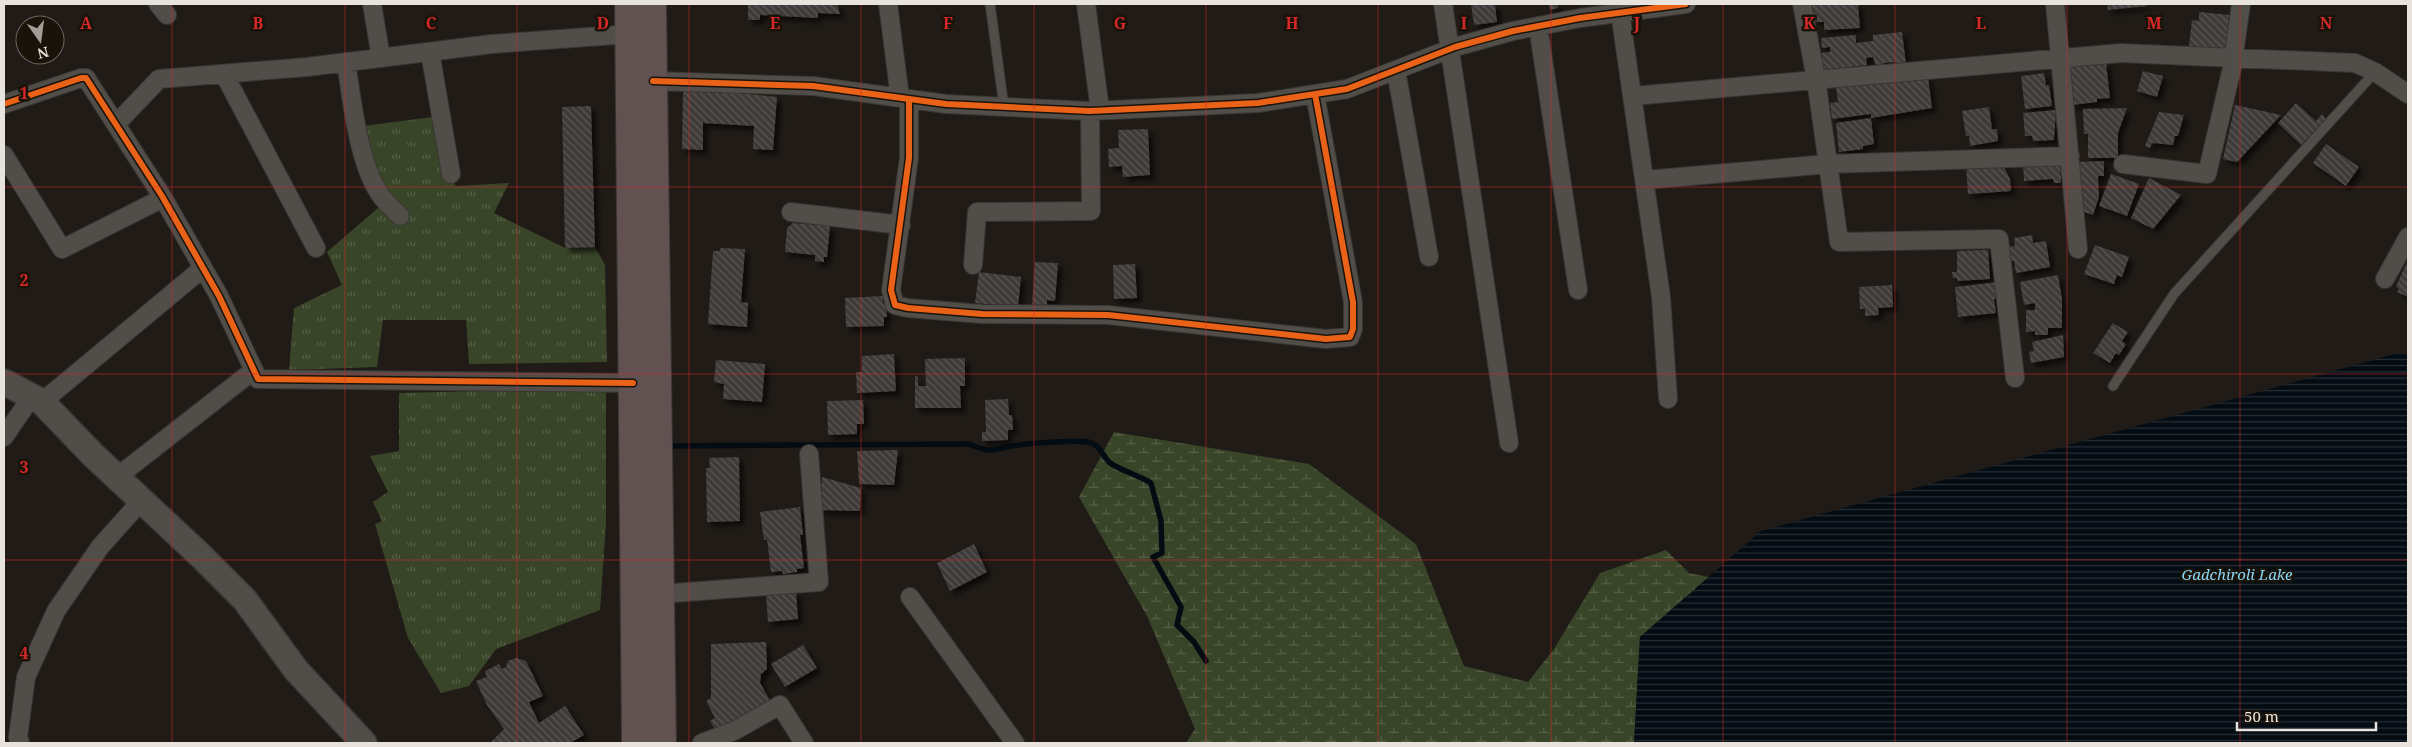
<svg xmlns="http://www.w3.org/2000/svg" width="2412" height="747" font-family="'Noto Serif',serif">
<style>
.grass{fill:url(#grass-tufts)}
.wetland{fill:url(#wetland-marsh)}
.water{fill:url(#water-rules)}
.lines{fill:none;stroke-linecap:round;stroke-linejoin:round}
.stream{stroke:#030c13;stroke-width:5.5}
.building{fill:url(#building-back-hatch);filter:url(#shadow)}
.lane-casing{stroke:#393632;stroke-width:11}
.street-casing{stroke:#393632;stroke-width:20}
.secondary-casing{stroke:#393632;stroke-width:28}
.highway-casing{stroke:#393632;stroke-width:30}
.lane{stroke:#514e4a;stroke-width:9}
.street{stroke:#514e4a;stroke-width:18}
.secondary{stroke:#514e4a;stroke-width:25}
.highway{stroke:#615151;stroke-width:28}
.cycleway-casing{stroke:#1a130a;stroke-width:9}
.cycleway{stroke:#ea6118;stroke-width:6}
.grid{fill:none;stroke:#d62828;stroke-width:1;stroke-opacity:0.55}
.labels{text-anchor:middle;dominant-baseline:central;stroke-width:5;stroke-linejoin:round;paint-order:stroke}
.water-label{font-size:15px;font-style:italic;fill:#89d6f7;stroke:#1a130a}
.grid-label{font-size:16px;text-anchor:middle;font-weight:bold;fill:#d62828;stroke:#1a130a;stroke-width:5;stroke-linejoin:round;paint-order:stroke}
</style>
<defs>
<pattern id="grass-tufts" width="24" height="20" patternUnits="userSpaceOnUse" patternTransform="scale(1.25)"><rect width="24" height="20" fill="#394528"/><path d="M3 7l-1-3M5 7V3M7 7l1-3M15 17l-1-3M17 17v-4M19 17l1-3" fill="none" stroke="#566047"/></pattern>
<pattern id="wetland-marsh" width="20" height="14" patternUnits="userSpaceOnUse" patternTransform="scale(1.25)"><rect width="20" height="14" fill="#394528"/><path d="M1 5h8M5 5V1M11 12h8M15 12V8" fill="none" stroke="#566047"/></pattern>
<pattern id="water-rules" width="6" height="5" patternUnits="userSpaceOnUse" patternTransform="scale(1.25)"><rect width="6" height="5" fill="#030c13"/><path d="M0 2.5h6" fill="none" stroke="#282f35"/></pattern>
<pattern id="building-back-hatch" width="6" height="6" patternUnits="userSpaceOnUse" patternTransform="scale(1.25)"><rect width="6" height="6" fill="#3f3b3a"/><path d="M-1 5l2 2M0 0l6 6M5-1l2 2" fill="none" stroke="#5b5756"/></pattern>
<filter id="shadow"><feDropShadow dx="4.5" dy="4.5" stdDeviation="2.5" flood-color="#0009"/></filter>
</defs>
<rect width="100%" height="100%" fill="#201b16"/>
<path class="grass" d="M433,117L442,168L456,186L509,183L494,213L565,248L595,247L605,265L607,362L469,364L466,320H383L377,367L289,370L294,308L342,285L327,252L392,196L379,179L363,126Z
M606,388V523L600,610L496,649L469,686L441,693L408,638L375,524L382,521L373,502L388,492L370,456L399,451V393Z"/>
<path class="wetland" d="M1114,432L1309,464L1416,544L1464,666L1528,682L1554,649L1600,573L1666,550L1689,573L1709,577L1640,637L1634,743H1186L1195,729L1147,616L1079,497Z"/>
<path class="water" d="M2398,353L2408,354V743H1634L1640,637L1761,531Z"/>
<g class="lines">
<path class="stream" d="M666,446L969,444C994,455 994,448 1018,445C1030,443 1077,440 1088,442C1101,445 1101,454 1109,462C1115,468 1142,477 1151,483L1161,521L1162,553L1153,557L1181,607L1177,625L1194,642L1206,661"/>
</g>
<path class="building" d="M748,4H837L840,14L818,13V18L760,15V20H748Z
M1471,4H1495L1497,22L1474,25Z
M1549,4H1557L1558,8L1550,10Z
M1813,4H1858L1860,28L1824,30V22H1815L1811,7Z
M2107,4H2147V6L2108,10Z
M2199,12L2229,15L2226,50L2189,46L2192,20L2199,21Z
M1902,32L1906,64L1896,66L1895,62L1884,63V66L1876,67L1873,57L1866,58L1867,65L1823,70L1821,53L1830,52V47L1822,48L1821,38L1856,35V43L1873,41V35Z
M2106,62L2110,98L2097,99V102L2072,105L2069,66Z
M2143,71L2163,76L2157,97L2137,91Z
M2044,73L2046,85H2049L2052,106L2025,109L2021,76Z
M1928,77L1932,108L1871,118L1874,144L1863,146V149L1839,152L1836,123L1871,118V114L1832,119L1830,103L1838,102L1836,87Z
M692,88L777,97L773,150L753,149L754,126L703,123V150L682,149L683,92Z
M2296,103L2316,121L2322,114L2326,119L2301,145L2278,123Z
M2235,105L2281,115L2237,162L2223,159Z
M591,106L595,247L565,248L562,107Z
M1989,107L1992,129H1997L1998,141L1970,146L1969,136H1966L1962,111Z
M2127,108L2118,133V158H2088V134H2084L2083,109Z
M2056,110L2054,140L2033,141L2032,136H2025L2023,113Z
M2159,112L2184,115L2178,136H2175L2173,145L2152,143L2150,148L2145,146Z
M1148,129L1150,175L1123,177L1122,166L1109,167L1108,149L1119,148L1118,130Z
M2326,144L2359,167L2346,186L2313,163Z
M2060,160L2061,183H2054L2053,179L2024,181L2023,162Z
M2104,161V176H2098L2099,197L2093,215L2082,211L2078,162Z
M2002,163L2010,179L2011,191L1968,194L1966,165Z
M2111,174L2139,184L2127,216L2099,206Z
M2149,178L2181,195L2153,229L2131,218Z
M793,223L830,226L827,257H824V262L815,261V255L785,252L787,228Z
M2032,235L2033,243L2046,241L2050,267L2016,273L2014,261H2011L2008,247L2015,246L2014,238Z
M2095,245L2129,257L2122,277L2117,275L2114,284L2084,274Z
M721,248L745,249L741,302L748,303L747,327L708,324L713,251H719Z
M1988,250L1990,279L1957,281V278H1953L1952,272H1957V251Z
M2408,260V297L2397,292L2399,289L2396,286Z
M1035,262L1058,263L1055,301L1047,300V306L1032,305Z
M1135,264L1137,298L1114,299L1113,265Z
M979,272L1021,277L1018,307L975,303Z
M2058,275L2062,299V328H2048V335H2035V331L2026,332V310H2035V303L2024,305L2020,282Z
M1998,282L1999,298L1994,299L1996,313L1958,317L1955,287Z
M1892,285L1893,307L1878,308L1879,315L1865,316V309H1860L1859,287Z
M883,296V303H886L887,317H884V326L846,327L845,298Z
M2113,323L2128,332L2122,341L2126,344L2119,355L2116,353L2110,363L2093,353Z
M2063,335L2064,357L2031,363L2029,352L2034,351L2032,342Z
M894,354L896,391L857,393L856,372H862V356Z
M965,358V386H960L961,408H915V376L918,377V386H926L925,359Z
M716,360L765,364L762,402L723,399L724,384L714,382Z
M1008,399L1009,415H1012L1013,430H1008V440L982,441V432H986L985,400Z
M863,400L864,424H857V434L828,435L827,401Z
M898,450L894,485L859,484L857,451Z
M739,457L740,521L707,522L706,468H710L709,458Z
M822,477L861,488L860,511L820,510Z
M800,507L803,535H800L804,568L797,569V572L783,574L782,571L771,572L767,539L764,540L760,512Z
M974,544L987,572L950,591L937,563Z
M796,591L798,619L768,622L766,594Z
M766,642L767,669L761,674L760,683L771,702L717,733L710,721L715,718L706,701L711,698V644Z
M803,645L817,668L785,687L771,664Z
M516,658L526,661L543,696L529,702L539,723L565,706L584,735L570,743H490L504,729L487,705L476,681L487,677L485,671L499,664L502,669L506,667L508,661Z"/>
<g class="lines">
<g class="lane-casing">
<path id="lane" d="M990,4L1004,107
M2113,386L2174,294L2375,72"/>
</g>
<g class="street-casing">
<path id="street" d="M158,4L167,15
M372,4L381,58
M888,4L900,98
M1086,4L1100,110
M1443,4L1509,443
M1802,4L1816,79L1839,242L1999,239L2015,378
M2055,4L2078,249
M1620,12L1661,297L1668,399
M1538,26L1578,290
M430,52L451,174
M346,62C352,100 358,161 379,193C384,201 393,209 400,216
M1396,70L1429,257
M224,74L316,248
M653,81L813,86L946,104L1090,111L1258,103L1347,89L1455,47L1513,31L1580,18L1686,4
M1633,96L2121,53L2355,63L2375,72L2408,94
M909,99V158L891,290L895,305L908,308L982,314L1108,315L1326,339L1350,337L1353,329V302L1315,94
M4,104L81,78H86L162,196L219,296L258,379L633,383
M116,124L159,79L307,67L492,44L630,34
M4,155L62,249L163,198
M2123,164L2207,174L2232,68L2241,4
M1645,180L1828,164L2070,156
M791,212L901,225
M973,265L977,212L1091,211L1090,111
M2385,279L2408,237
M42,402L203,268
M4,437L32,396
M117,477L254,370
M660,594L819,582L809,454
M910,597L1015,743
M20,743L18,737L26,677L56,611L100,547L142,500
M702,743L734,731L780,705L804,743"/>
</g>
<g class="secondary-casing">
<path id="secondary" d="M4,382L42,402L93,455L201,556L245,600L296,670L364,743"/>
</g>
<g class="highway-casing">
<path id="highway" d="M629,4L636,743
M652,4L662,743"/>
</g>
<use href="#lane" class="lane"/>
<use href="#street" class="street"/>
<use href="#secondary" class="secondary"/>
<use href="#highway" class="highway"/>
<g class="cycleway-casing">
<path id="cycleway" d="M653,81L813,86L946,104L1090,111L1258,103L1347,89L1455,47L1513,31L1580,18L1686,4
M909,99V158L891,290L895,305L908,308L982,314L1108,315L1326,339L1350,337L1353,329V302L1315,94
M4,104L81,78H86L162,196L219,296L258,379L633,383"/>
</g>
<use href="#cycleway" class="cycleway"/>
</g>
<path class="grid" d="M172,4V743M345,4V743M517,4V743M689,4V743M861,4V743M1034,4V743M1206,4V743M1378,4V743M1551,4V743M1723,4V743M1895,4V743M2067,4V743M2240,4V743M4,187H2408M4,374H2408M4,560H2408"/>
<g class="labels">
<g class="water-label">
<text x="2237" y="574">Gadchiroli Lake</text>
</g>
</g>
<g class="grid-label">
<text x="86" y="29">A</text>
<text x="258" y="29">B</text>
<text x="431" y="29">C</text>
<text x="603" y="29">D</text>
<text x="775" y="29">E</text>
<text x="948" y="29">F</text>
<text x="1120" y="29">G</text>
<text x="1292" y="29">H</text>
<text x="1464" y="29">I</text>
<text x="1637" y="29">J</text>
<text x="1809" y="29">K</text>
<text x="1981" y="29">L</text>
<text x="2154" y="29">M</text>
<text x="2326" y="29">N</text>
<text x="24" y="99">1</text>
<text x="24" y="286">2</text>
<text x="24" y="473">3</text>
<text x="24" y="659">4</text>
</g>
<rect width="2412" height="747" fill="none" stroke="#e8e3dc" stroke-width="10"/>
<g transform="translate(40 40) rotate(166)"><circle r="24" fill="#1a130a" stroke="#6c665e"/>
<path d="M0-4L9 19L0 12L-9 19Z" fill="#a29d97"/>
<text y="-8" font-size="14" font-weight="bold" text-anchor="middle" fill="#e8e3dc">N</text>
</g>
<path d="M2237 722v8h139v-8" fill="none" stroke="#e8e3dc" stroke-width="2.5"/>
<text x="2244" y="722" font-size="15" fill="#e8e3dc" stroke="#1a130a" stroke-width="4" paint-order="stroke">50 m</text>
</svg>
